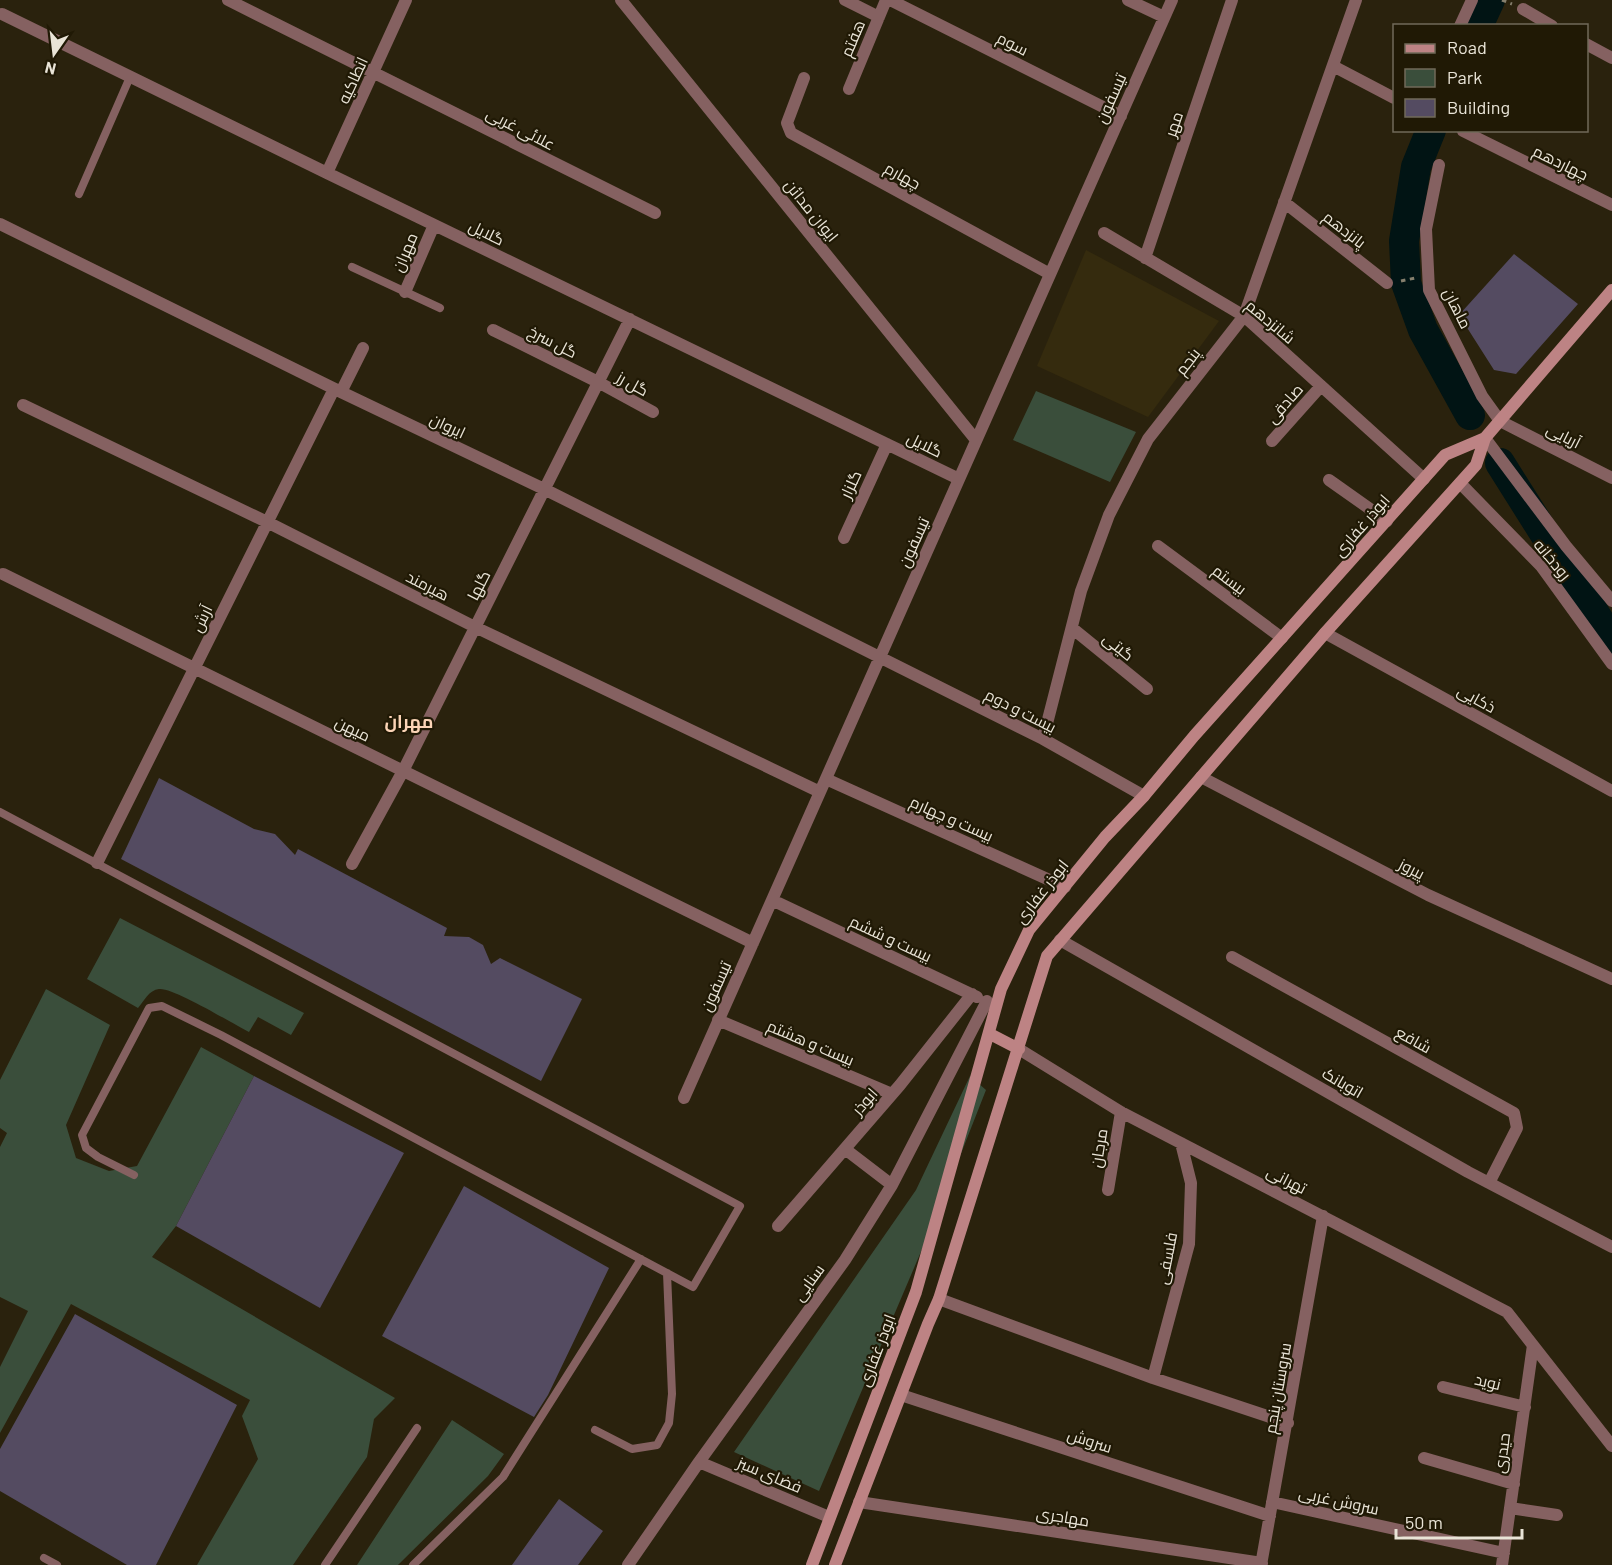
<svg xmlns="http://www.w3.org/2000/svg" width="1612" height="1565" viewBox="0 0 1612 1565" font-family="Barlow,Cairo,sans-serif">
<style>
.built{fill:#352b0e}
.green{fill:#3a4e3b}
.lines{fill:none;stroke-linecap:round;stroke-linejoin:round}
.river{stroke:#011414;stroke-width:30}
.building{fill:#544b61}
.path{stroke:#857f6d;stroke-width:3;stroke-dasharray:4.5 4.5;stroke-linecap:butt}
.lane{stroke:#856161;stroke-width:8}
.street{stroke:#856161;stroke-width:12}
.secondary{stroke:#bd8384;stroke-width:12}
.labels{text-anchor:middle;dominant-baseline:central;stroke-width:4.5;stroke-linejoin:round;paint-order:stroke}
.street-label{font-size:16px;fill:#e9e4d7;stroke:#201905}
.neighbourhood-label{font-size:18px;font-weight:bold;fill:#fbd4b6;stroke:#201905}
</style>
<rect width="100%" height="100%" fill="#2a220d"/>
<!-- built -->
<path class="built" d="M 1086,250 L 1219,321 L 1148,417 L 1037,366 Z"/>
<!-- green -->
<path class="green" d="M 1036,391 L 1136,432 L 1110,482 L 1013,440 Z
M 120,918 L 304,1013 L 291,1035 L 258,1017 L 249,1032 C 233,1024 173,987 159,989 C 149,990 144,1001 138,1008 L 87,979 Z
M 46,989 L 110,1025 L 66,1125 L 76,1158 L 109,1171 L 137,1166 L 201,1047 L 254,1076 L 176,1226 L 152,1257 L 395,1398 L 374,1419 L 367,1457 L 293,1565 L 197,1565 L 258,1459 L 242,1416 L 250,1400 L 71,1304 L 0,1433 L 0,1367 L 28,1311 L 0,1297 L 0,1147 L 7,1133 L 0,1128 L 0,1080 Z
M 970,1076 L 986,1090 L 940,1207 L 819,1491 L 734,1452 L 916,1190 Z
M 452,1420 L 504,1454 L 488,1476 L 398,1565 L 357,1565 Z"/>
<g class="lines">
<!-- river -->
<path class="river" d="M 1478,26 L 1490,0
M 1431,130 L 1416,167 L 1404,241 L 1406,283 L 1423,330 L 1470,415
M 1500,463 L 1612,641"/>
</g>
<!-- building -->
<path class="building" d="M 1514,254 L 1578,304 L 1516,374 L 1494,370 L 1459,315 Z
M 159,778 L 254,829 L 275,834 L 295,855 L 298,849 L 447,928 L 444,936 L 469,937 L 483,945 L 491,964 L 500,958 L 582,999 L 541,1081 L 121,859 Z
M 254,1076 L 404,1153 L 320,1308 L 176,1226 Z
M 464,1186 L 609,1268 L 548,1395 L 534,1417 L 382,1336 Z
M 75,1314 L 237,1405 L 156,1565 L 127,1565 L 0,1491 L 0,1449 Z
M 559,1499 L 603,1531 L 578,1565 L 512,1565 Z"/>
<g class="lines">
<!-- path -->
<path class="path" d="M 1502,0 L 1512,4
M 1401,281 L 1415,278"/>
<!-- lane -->
<path class="lane" d="M 79,194 L 130,77
M 352,267 L 440,308
M 0,812 L 740,1206 L 693,1287 L 221,1035 L 162,1006 L 149,1008 L 82,1135 L 86,1148 L 98,1157 L 134,1175
M 595,1430 L 632,1449 L 657,1445 L 669,1423 L 672,1394 L 667,1273
M 44,1558 L 57,1565
M 325,1565 L 417,1428
M 413,1565 L 503,1477 L 641,1259"/>
<!-- street -->
<path class="street" d="M 228,0 L 655,213
M 621,0 L 976,440
M 845,0 L 879,17
M 890,0 L 1121,116
M 1128,0 L 1164,17
M 1523,9 L 1552,26
M 2,14 L 327,173 L 959,479
M 1460,26 L 1472,0
M 1586,44 L 1612,58
M 1333,66 L 1394,98
M 804,78 L 787,123 L 791,133 L 1050,274
M 849,89 L 886,0
M 1463,131 L 1612,205
M 1439,165 L 1426,229 L 1429,290 L 1482,396 L 1500,421 L 1612,478
M 327,173 L 406,0
M 1284,202 L 1387,283
M 0,224 L 341,392 L 544,489 L 1043,739 L 1144,796
M 1104,233 L 1244,316 L 1424,479
M 1145,258 L 1232,0
M 405,292 L 434,225
M 493,330 L 598,382 L 653,412
M 341,392 L 363,348
M 23,405 L 267,522 L 475,627 L 820,792
M 1485,438 L 1566,546 L 1612,601
M 1272,441 L 1321,386
M 1329,480 L 1387,521
M 1460,483 L 1541,566 L 1612,664
M 844,538 L 887,444
M 1158,546 L 1282,638
M 3,574 L 753,943
M 1072,628 L 1147,689
M 1325,633 L 1612,791
M 1043,739 L 1081,591 L 1109,515 L 1148,439 L 1244,316 L 1356,0
M 1201,777 L 1428,895 L 1612,979
M 826,779 L 1065,887
M 97,863 L 334,389
M 352,864 L 403,771 L 630,319
M 772,900 L 977,997
M 1060,940 L 1468,1172 L 1612,1247
M 1232,957 L 1514,1113 L 1517,1128 L 1489,1183
M 718,1020 L 892,1094
M 1019,1049 L 1121,1112 L 1507,1312 L 1612,1446
M 684,1098 L 1172,0
M 845,1149 L 892,1185
M 1108,1190 L 1121,1112
M 778,1226 L 900,1085 L 972,994
M 939,1299 L 1153,1378 L 1288,1423
M 1153,1378 L 1189,1244 L 1191,1183 L 1181,1143
M 1443,1387 L 1525,1407
M 901,1395 L 1270,1516
M 1424,1458 L 1514,1484
M 699,1462 L 829,1517
M 859,1502 L 1262,1563
M 1272,1502 L 1504,1553
M 1510,1508 L 1557,1515
M 628,1565 L 699,1462 L 845,1260 L 892,1185 L 987,1001
M 1261,1565 L 1323,1216
M 1502,1565 L 1533,1345"/>
<!-- secondary -->
<path class="secondary" d="M 990,1034 L 1019,1049
M 812,1565 L 916,1292 L 1001,989 L 1029,930 L 1105,837 L 1144,796 L 1194,736 L 1445,455 L 1485,438
M 835,1565 L 928,1324 L 939,1299 L 1047,956 L 1325,633 L 1476,465 L 1485,438 L 1612,290"/>
</g>
<g class="labels">
<!-- street labels -->
<g class="street-label">
<text transform="translate(852 38) rotate(-67)">هفتم</text>
<text transform="translate(1013 43) rotate(27)">سوم</text>
<text transform="translate(352 80) rotate(-65)">انطاکیه</text>
<text transform="translate(1110 98) rotate(-66)">تیسفون</text>
<text transform="translate(1173 124) rotate(-71)">مهر</text>
<text transform="translate(521 128) rotate(27)">علائی غربی</text>
<text transform="translate(1561 162) rotate(26)">چهاردهم</text>
<text transform="translate(903 175) rotate(29)">چهارم</text>
<text transform="translate(812 210) rotate(51)">ایوان مدائن</text>
<text transform="translate(1345 229) rotate(38)">پانزدهم</text>
<text transform="translate(487 232) rotate(26)">گلایل</text>
<text transform="translate(404 252) rotate(-67)">مهران</text>
<text transform="translate(1458 308) rotate(63)">ماهان</text>
<text transform="translate(1271 321) rotate(40)">شانزدهم</text>
<text transform="translate(553 341) rotate(27)">گل سرخ</text>
<text transform="translate(1187 361) rotate(-52)">پنجم</text>
<text transform="translate(633 383) rotate(29)">گل رز</text>
<text transform="translate(1284 403) rotate(-49)">صادقی</text>
<text transform="translate(448 425) rotate(25)">ایروان</text>
<text transform="translate(1564 435) rotate(27)">آریایی</text>
<text transform="translate(925 444) rotate(26)">گلایل</text>
<text transform="translate(850 484) rotate(-65)">گلزار</text>
<text transform="translate(1361 525) rotate(-49)">ابوذر غفاری</text>
<text transform="translate(913 542) rotate(-66)">تیسفون</text>
<text transform="translate(1553 559) rotate(50)">رودخانه</text>
<text transform="translate(1230 579) rotate(37)">بیستم</text>
<text transform="translate(428 585) rotate(27)">هیرمند</text>
<text transform="translate(478 585) rotate(-63)">گلها</text>
<text transform="translate(201 618) rotate(-64)">آرش</text>
<text transform="translate(1119 646) rotate(39)">گیتی</text>
<text transform="translate(1477 698) rotate(29)">ذکایی</text>
<text transform="translate(1021 710) rotate(27)">بیست و دوم</text>
<text transform="translate(353 728) rotate(26)">میهن</text>
<text transform="translate(952 818) rotate(24)">بیست و چهارم</text>
<text transform="translate(1412 868) rotate(27)">پیروز</text>
<text transform="translate(1041 891) rotate(-52)">ابوذر غفاری</text>
<text transform="translate(891 938) rotate(25)">بیست و ششم</text>
<text transform="translate(715 986) rotate(-66)">تیسفون</text>
<text transform="translate(1414 1039) rotate(29)">شافع</text>
<text transform="translate(811 1042) rotate(23)">بیست و هشتم</text>
<text transform="translate(1343 1082) rotate(30)">اتوبانک</text>
<text transform="translate(864 1101) rotate(-49)">ابوذر</text>
<text transform="translate(1098 1148) rotate(-81)">مرجان</text>
<text transform="translate(1287 1179) rotate(27)">تهرانی</text>
<text transform="translate(1166 1258) rotate(-79)">فلسفی</text>
<text transform="translate(808 1282) rotate(-54)">سنایی</text>
<text transform="translate(876 1350) rotate(-69)">ابوذر غفاری</text>
<text transform="translate(1488 1381) rotate(13)">نوید</text>
<text transform="translate(1277 1388) rotate(-80)">سروستان پنجم</text>
<text transform="translate(1090 1440) rotate(18)">سروش</text>
<text transform="translate(1501 1453) rotate(-82)">حیدری</text>
<text transform="translate(770 1474) rotate(23)">فضای سبز</text>
<text transform="translate(1339 1500) rotate(12)">سروش غربی</text>
<text transform="translate(1063 1516) rotate(9)">مهاجری</text>
</g>
<!-- neighbourhood labels -->
<g class="neighbourhood-label">
<text x="409" y="721">مهران</text>
</g>
</g>
<!-- legend -->
<rect x="1393" y="24" width="195" height="108" fill="#201905" stroke="#706a59" stroke-width="1.5"/>
<rect x="1405" y="44" width="30" height="9" fill="#bd8384" stroke="#706a59" stroke-width="1.5"/>
<text x="1447" y="54" font-size="18" fill="#e9e4d7">Road</text>
<rect x="1405" y="69" width="30" height="18" fill="#3a4e3b" stroke="#706a59" stroke-width="1.5"/>
<text x="1447" y="84" font-size="18" fill="#e9e4d7">Park</text>
<rect x="1405" y="99" width="30" height="18" fill="#544b61" stroke="#706a59" stroke-width="1.5"/>
<text x="1447" y="114" font-size="18" fill="#e9e4d7">Building</text>
<!-- north arrow -->
<g transform="translate(54 54) rotate(194)" stroke="#201905" stroke-width="4.5" paint-order="stroke">
<path d="M0-4.5L10 22L0 15L-10 22Z" fill="#e9e4d7"/>
<text y="-9" font-size="16" font-weight="bold" text-anchor="middle" fill="#e9e4d7">N</text>
</g>
<!-- scale -->
<path d="M1396 1529v9h126v-9" fill="none" stroke="#e9e4d7" stroke-width="3"/>
<text x="1405" y="1529" font-size="18" fill="#e9e4d7" stroke="#201905" stroke-width="4.5" paint-order="stroke">50 m</text>
</svg>
